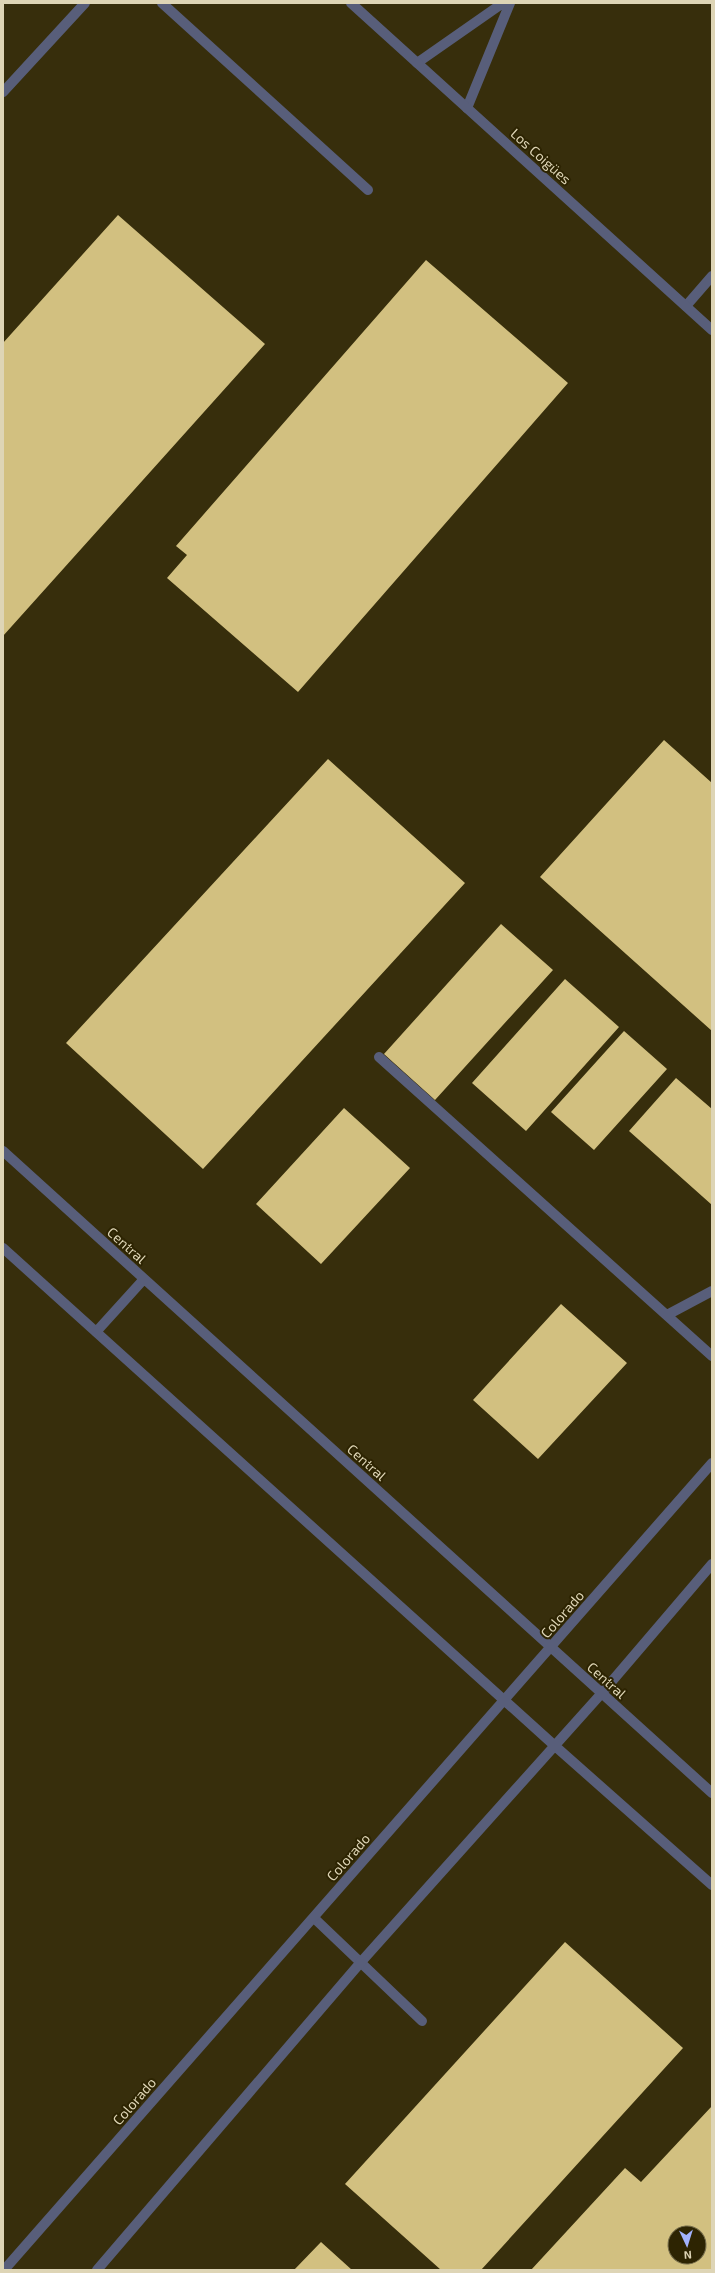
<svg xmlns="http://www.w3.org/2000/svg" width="715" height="2273" viewBox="0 0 715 2273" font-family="'Exo 2',sans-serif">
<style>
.building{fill:#d2c080;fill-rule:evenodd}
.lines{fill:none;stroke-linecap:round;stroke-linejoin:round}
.service{stroke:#585e7a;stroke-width:10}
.minor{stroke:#585e7a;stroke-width:10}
.labels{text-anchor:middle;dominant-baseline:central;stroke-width:4;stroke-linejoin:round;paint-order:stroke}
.street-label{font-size:14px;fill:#ded5b6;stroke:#2d2402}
</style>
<rect width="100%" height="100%" fill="#372e0c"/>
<!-- building -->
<path class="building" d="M 118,215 L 265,344 L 3,636 L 3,343 Z
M 426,260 L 568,383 L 298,692 L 167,578 L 187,555 L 176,546 Z
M 664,740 L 712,783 L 712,1031 L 540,877 Z
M 328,759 L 465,883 L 203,1169 L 66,1043 Z
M 501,924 L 553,970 L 435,1100 L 384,1054 Z
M 565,979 L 619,1027 L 526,1131 L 472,1083 Z
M 624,1031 L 667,1069 L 594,1150 L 551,1112 Z
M 676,1078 L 712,1109 L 712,1205 L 629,1131 Z
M 344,1108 L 410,1168 L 321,1264 L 256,1204 Z
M 561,1304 L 627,1363 L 538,1459 L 473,1400 Z
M 565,1942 L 683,2048 L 481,2270 L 441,2270 L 345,2184 Z
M 712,2106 L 712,2270 L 531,2270 L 625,2168 L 641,2182 ZM 675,2233 L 699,2233 L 699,2257 L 675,2257 Z
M 321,2242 L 352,2270 L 294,2270 Z"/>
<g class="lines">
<!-- service -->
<path class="service" d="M 162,3 L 368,190
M 417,63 L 503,3
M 3,92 L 85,3
M 467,108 L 510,3
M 686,306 L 712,276
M 379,1057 L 712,1356
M 667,1315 L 712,1291
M 314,1918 L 422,2021"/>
<!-- minor -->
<path class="minor" d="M 351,3 L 712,330
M 3,1151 L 712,1793
M 3,1248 L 555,1746 L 712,1885
M 96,1332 L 144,1279
M 4,2270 L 712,1463
M 97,2270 L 361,1962 L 601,1694 L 712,1564"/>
</g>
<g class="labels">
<!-- street labels -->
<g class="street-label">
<text transform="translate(541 156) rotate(42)">Los Coigües</text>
<text transform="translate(127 1245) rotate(42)">Central</text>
<text transform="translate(367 1462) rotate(42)">Central</text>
<text transform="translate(562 1614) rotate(-49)">Colorado</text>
<text transform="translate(607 1680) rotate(42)">Central</text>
<text transform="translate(348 1857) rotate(-49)">Colorado</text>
<text transform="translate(134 2101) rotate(-49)">Colorado</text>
</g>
</g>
<!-- border -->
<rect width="715" height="2273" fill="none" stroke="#ded5b6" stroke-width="8"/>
<!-- north arrow -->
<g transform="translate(687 2245) rotate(176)"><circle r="19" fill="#2d2402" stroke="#746b4a"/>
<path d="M0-3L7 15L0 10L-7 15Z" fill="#a2b2fd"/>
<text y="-6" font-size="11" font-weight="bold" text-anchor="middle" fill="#ded5b6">N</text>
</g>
</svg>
